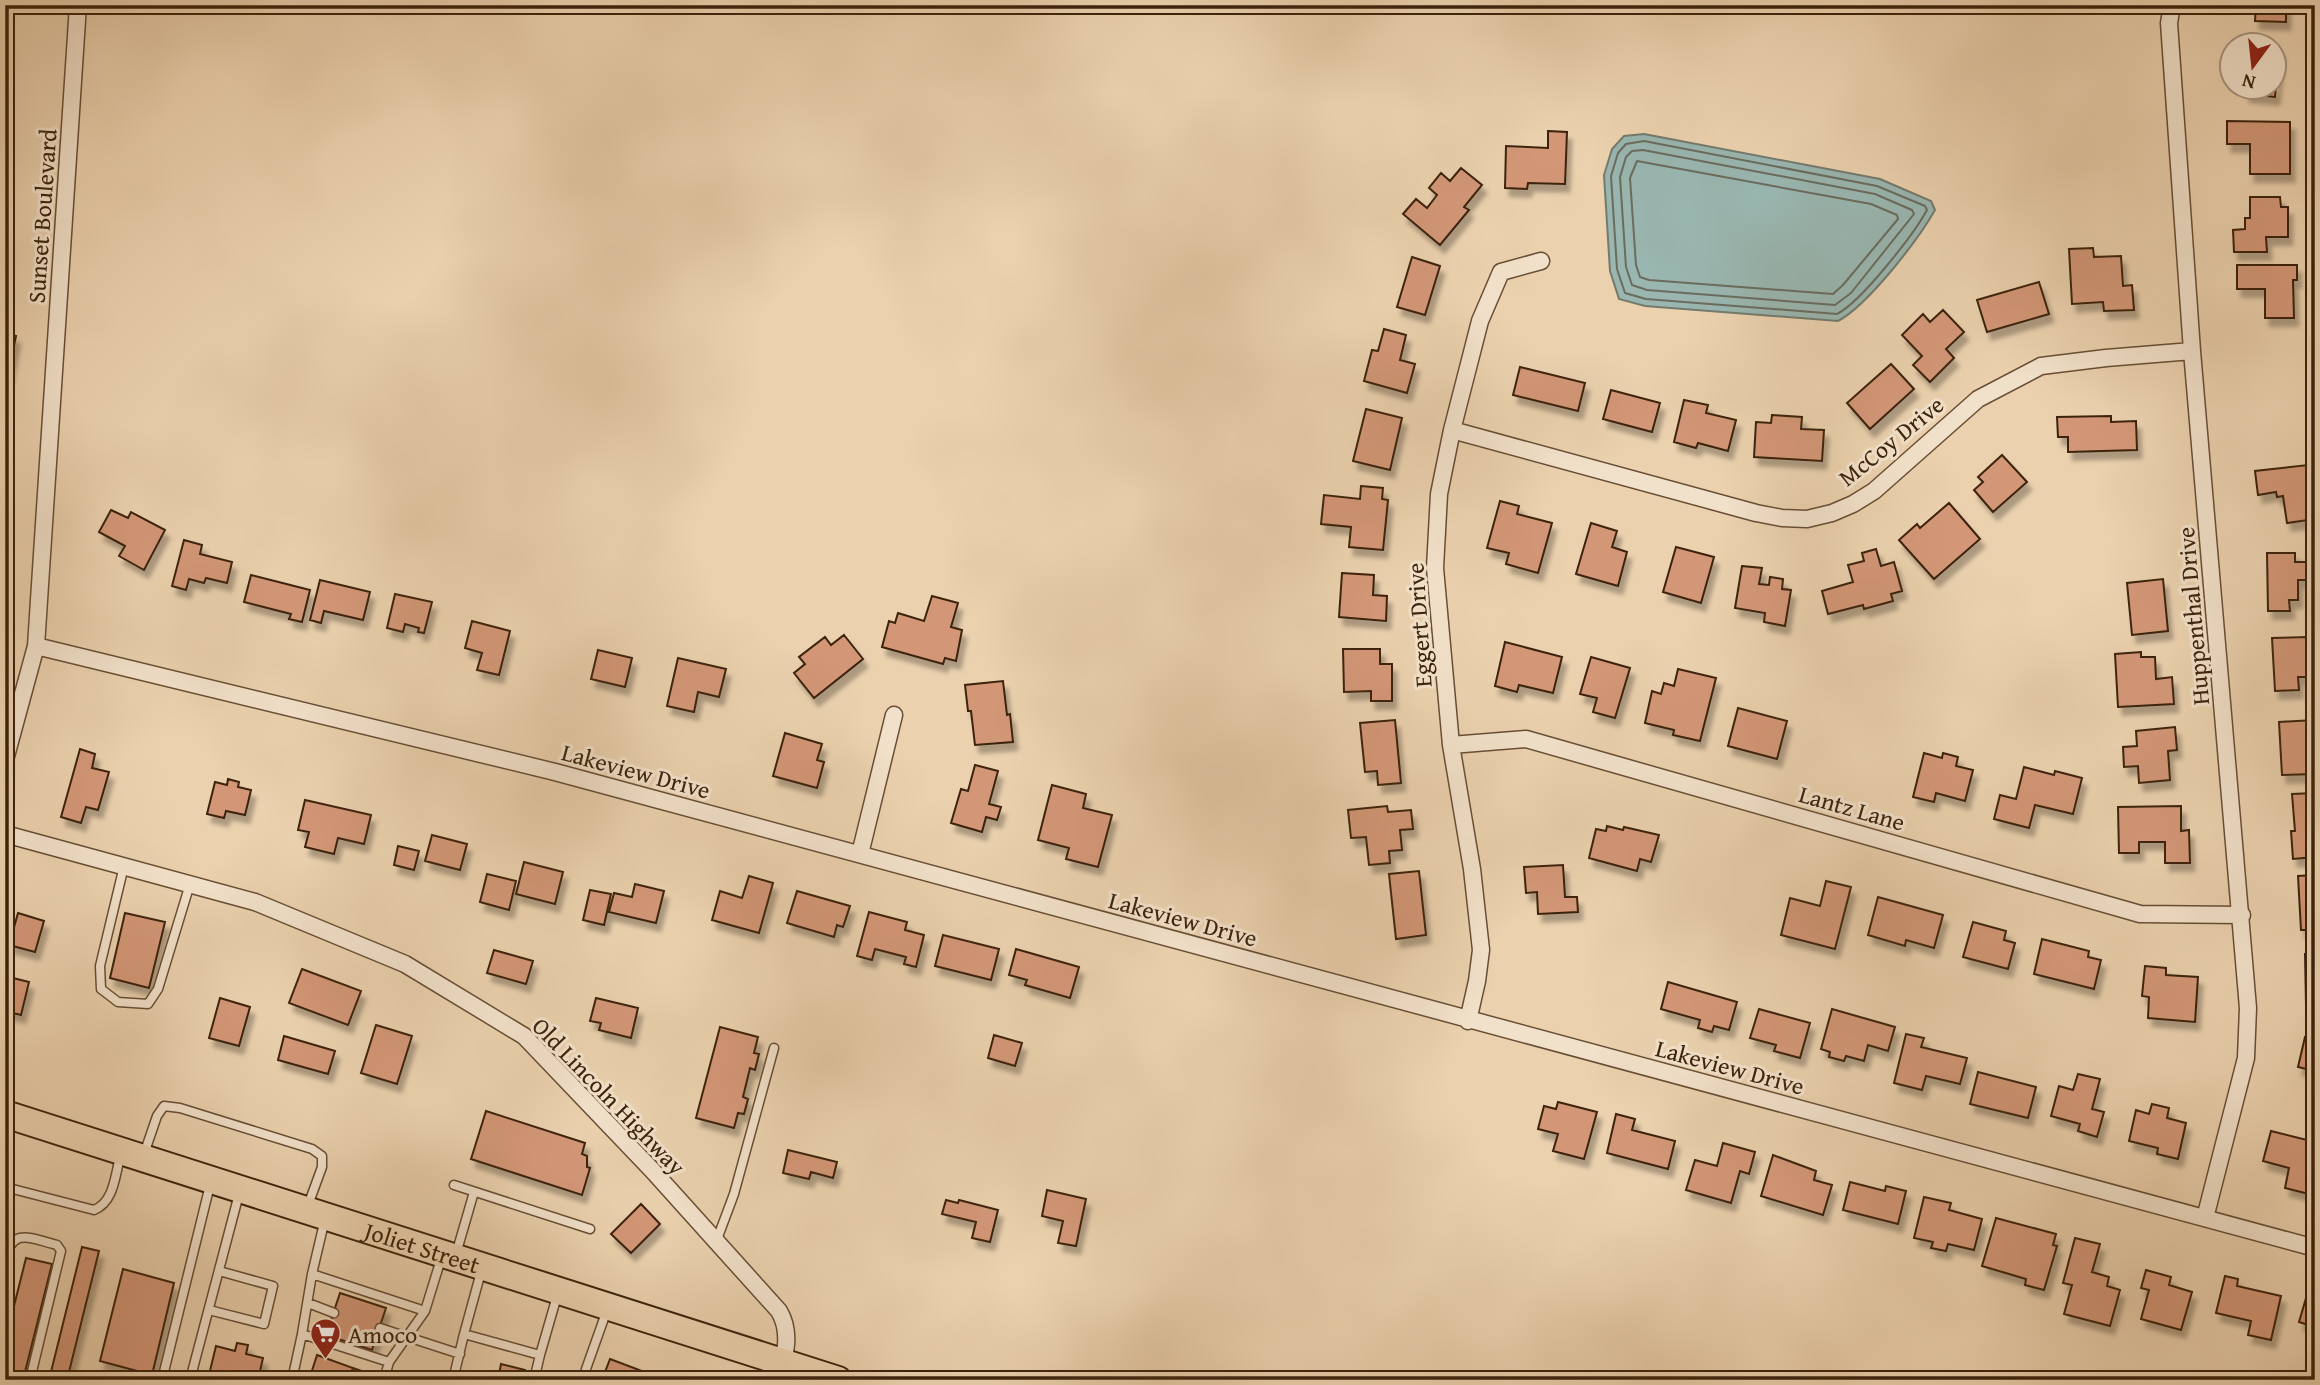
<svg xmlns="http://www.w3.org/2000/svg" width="2320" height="1385" viewBox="0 0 2320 1385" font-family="'Gentium Book Plus',serif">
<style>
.water{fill:#99b6b0;stroke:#747b6e;stroke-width:2}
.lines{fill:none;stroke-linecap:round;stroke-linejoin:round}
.shore{stroke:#6a6c5e;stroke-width:2}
.building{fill:#d39777;stroke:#3c230c;stroke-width:2;filter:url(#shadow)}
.service-casing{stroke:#684e34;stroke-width:11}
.minor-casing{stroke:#684e34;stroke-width:19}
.primary-casing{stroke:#3c230c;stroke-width:30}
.service{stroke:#f2e1ca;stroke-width:8}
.minor{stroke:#f2e1ca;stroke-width:16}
.primary{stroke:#ebd1ae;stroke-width:26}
.labels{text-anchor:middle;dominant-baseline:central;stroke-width:6;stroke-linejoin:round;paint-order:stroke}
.street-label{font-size:24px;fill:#3c230c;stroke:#f2e1ca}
.poi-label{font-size:24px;fill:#3c230c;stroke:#f2e1ca;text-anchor:start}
</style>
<defs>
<filter id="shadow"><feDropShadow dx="4.5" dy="8" stdDeviation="2" flood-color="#0004"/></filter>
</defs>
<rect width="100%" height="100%" fill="#ebd1ae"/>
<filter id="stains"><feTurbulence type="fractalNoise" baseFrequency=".00286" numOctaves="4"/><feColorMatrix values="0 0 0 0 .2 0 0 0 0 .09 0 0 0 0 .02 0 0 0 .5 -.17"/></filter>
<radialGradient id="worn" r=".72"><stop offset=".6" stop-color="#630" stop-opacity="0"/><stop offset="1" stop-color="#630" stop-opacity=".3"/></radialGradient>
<!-- water -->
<path class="water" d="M 1644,134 L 1880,179 L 1931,201 L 1935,210 C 1918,240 1868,305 1838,321 L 1645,306 L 1619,299 L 1610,271 L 1604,175 L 1612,149 L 1624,136 Z"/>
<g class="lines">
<!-- shore -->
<path class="shore" d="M 1644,141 L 1877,186 L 1925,206 L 1927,210 C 1914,234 1861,302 1837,314 L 1646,299 L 1625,293 L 1617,269 L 1611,176 L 1618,153 L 1626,144 Z
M 1643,150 L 1875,194 L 1912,210 L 1914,214 L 1851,293 L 1835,305 L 1647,290 L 1632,285 L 1626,267 L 1620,177 L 1626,157 L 1632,151 Z
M 1637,161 L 1871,204 L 1897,215 L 1898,219 L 1843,285 L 1833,294 L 1649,280 L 1640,277 L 1636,265 L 1630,178 Z"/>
</g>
<!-- building -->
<path class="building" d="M 2256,5 L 2286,5 L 2286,22 L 2255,21 Z
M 2228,45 L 2232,46 L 2232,68 L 2225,67 Z
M 2274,50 L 2280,50 L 2275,97 L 2245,94 L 2246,88 L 2274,88 Z
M 2227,121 L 2290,122 L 2290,174 L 2250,174 L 2250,144 L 2227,144 Z
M 1548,131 L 1567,132 L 1565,184 L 1528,183 L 1527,189 L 1505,188 L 1506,146 L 1548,148 Z
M 1461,168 L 1482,185 L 1464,207 L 1469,210 L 1440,245 L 1403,214 L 1416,199 L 1427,208 L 1437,195 L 1429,188 L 1441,173 L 1450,181 Z
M 2250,197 L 2280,197 L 2281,207 L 2288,207 L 2288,237 L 2266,237 L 2267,252 L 2234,252 L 2233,230 L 2245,229 L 2245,218 L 2250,218 Z
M 2093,248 L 2094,257 L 2121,256 L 2123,286 L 2132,285 L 2134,310 L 2104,311 L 2103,302 L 2072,304 L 2069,249 Z
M 1412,257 L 1440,266 L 1425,315 L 1397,307 Z
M 2237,265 L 2297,265 L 2297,280 L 2293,280 L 2294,318 L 2265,318 L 2265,289 L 2237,289 Z
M 2039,282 L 2049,314 L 1987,332 L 1977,300 Z
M 1943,310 L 1964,332 L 1946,349 L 1954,358 L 1930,382 L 1913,365 L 1922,356 L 1902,335 L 1923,314 L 1930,322 Z
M 1384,329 L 1406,335 L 1400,360 L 1415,364 L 1407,393 L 1364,381 L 1372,350 L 1378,351 Z
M 5,333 L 16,336 L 7,380 L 5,379 Z
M 1891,364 L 1914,389 L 1870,429 L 1847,403 Z
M 1520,367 L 1585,383 L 1578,411 L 1513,395 Z
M 1611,390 L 1660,403 L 1652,432 L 1603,419 Z
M 1684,400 L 1708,405 L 1706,413 L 1736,420 L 1728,451 L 1698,443 L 1696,448 L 1674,442 Z
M 1366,409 L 1402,418 L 1390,470 L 1353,461 Z
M 1772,415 L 1802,417 L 1801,429 L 1824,430 L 1822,461 L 1754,457 L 1756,422 L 1771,423 Z
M 2111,416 L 2111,422 L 2136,421 L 2137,450 L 2068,452 L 2068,437 L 2058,437 L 2057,417 Z
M 2002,455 L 2027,482 L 1993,512 L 1974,490 L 1983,482 L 1978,477 Z
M 2308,465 L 2310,481 L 2314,481 L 2315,498 L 2312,499 L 2315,519 L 2287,523 L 2283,496 L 2277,497 L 2276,492 L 2258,495 L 2255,471 Z
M 2308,465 L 2310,481 L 2314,481 L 2315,498 L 2312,499 L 2315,519 L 2287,523 L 2283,496 L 2277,497 L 2276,492 L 2258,495 L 2255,471 Z
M 1361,486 L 1383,488 L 1382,499 L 1388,500 L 1383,550 L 1349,547 L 1351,527 L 1321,524 L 1324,495 L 1360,499 Z
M 1500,501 L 1519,506 L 1517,514 L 1552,523 L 1538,573 L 1506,564 L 1509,553 L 1487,548 Z
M 1949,503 L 1980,539 L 1934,579 L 1899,540 L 1917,524 L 1920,528 Z
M 111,510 L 128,518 L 131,512 L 165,530 L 144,570 L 119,556 L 125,546 L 99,532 Z
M 1591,523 L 1617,531 L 1612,547 L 1627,552 L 1618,586 L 1576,574 Z
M 184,540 L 202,545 L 200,554 L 232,562 L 227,583 L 206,578 L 204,583 L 189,579 L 186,590 L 172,586 Z
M 1676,547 L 1714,557 L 1701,603 L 1663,592 Z
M 1876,549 L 1881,566 L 1894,562 L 1902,591 L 1891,594 L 1893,601 L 1864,609 L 1863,605 L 1828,614 L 1822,591 L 1853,582 L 1848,565 L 1864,561 L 1862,553 Z
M 2267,553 L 2295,553 L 2295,562 L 2312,562 L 2312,580 L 2298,580 L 2298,600 L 2289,600 L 2290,611 L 2268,611 Z
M 1742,566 L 1762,568 L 1759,584 L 1769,585 L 1770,577 L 1783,579 L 1782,589 L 1791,590 L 1785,626 L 1764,622 L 1765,613 L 1735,608 Z
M 1342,573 L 1374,575 L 1373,595 L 1387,596 L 1386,621 L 1339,617 Z
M 251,575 L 310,590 L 302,622 L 289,619 L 291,614 L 244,602 Z
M 2163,579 L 2168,631 L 2132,635 L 2127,583 Z
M 320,580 L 370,592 L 363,620 L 324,611 L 321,623 L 310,620 Z
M 395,594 L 432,602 L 424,633 L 418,632 L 419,628 L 405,624 L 403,632 L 387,628 Z
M 932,596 L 958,603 L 951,627 L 962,630 L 956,661 L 945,658 L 943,664 L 882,647 L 889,621 L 895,623 L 898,613 L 924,621 Z
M 472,621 L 510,631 L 499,675 L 477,670 L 482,653 L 465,648 Z
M 844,635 L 863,659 L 814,698 L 794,673 L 805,664 L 799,657 L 825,637 L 831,645 Z
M 2306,637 L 2308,677 L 2298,677 L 2299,690 L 2275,691 L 2272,638 Z
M 1505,642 L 1562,657 L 1553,693 L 1519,685 L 1517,692 L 1495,686 Z
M 1343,649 L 1380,649 L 1380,664 L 1392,664 L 1392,701 L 1371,701 L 1371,691 L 1344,692 Z
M 598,650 L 632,658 L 625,687 L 591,679 Z
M 2141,652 L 2141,657 L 2155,657 L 2156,679 L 2172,677 L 2174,704 L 2118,707 L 2115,654 Z
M 1591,657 L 1630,668 L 1615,718 L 1593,712 L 1597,698 L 1580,694 Z
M 678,658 L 726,669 L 719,697 L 698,692 L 694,712 L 667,706 Z
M 1678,669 L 1716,678 L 1700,741 L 1673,735 L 1674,730 L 1645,723 L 1652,691 L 1661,694 L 1664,683 L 1674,686 Z
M 1003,681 L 1007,715 L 1010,714 L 1013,742 L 975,745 L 971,711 L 968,711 L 965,685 Z
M 1738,708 L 1787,721 L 1777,759 L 1728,746 Z
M 1395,720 L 1401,783 L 1378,785 L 1377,771 L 1365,772 L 1360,723 Z
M 2315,720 L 2315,774 L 2282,775 L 2279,722 Z
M 2175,727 L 2177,750 L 2168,751 L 2170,780 L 2139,783 L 2138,766 L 2124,767 L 2123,747 L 2137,746 L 2136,731 Z
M 785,733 L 822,744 L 817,760 L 824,762 L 817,788 L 773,776 Z
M 80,749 L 95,754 L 92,768 L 109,772 L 98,810 L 86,807 L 81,823 L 61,817 Z
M 1924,753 L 1942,758 L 1943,753 L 1958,757 L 1956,766 L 1973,770 L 1965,801 L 1936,793 L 1934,802 L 1913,797 Z
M 975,765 L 998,771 L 989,804 L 1001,807 L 997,820 L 986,817 L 982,832 L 951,823 L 961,789 L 968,791 Z
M 2024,767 L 2054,775 L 2055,771 L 2082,778 L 2073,814 L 2035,805 L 2029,828 L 1994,819 L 2000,795 L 2016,799 Z
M 228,779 L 239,782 L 238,787 L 251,790 L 245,815 L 226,811 L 224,818 L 207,814 L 215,782 L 227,785 Z
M 1052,785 L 1086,794 L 1083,808 L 1112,815 L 1098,867 L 1066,859 L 1069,848 L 1038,840 Z
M 2315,793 L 2315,857 L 2293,859 L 2291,831 L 2295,831 L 2292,794 Z
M 305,800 L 371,815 L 364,844 L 338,838 L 334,854 L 305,847 L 309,832 L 298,830 Z
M 1387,806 L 1388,812 L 1411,810 L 1413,829 L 1400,830 L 1402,850 L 1389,851 L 1390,863 L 1369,865 L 1366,837 L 1351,838 L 1348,810 Z
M 2181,806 L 2181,831 L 2189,830 L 2190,863 L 2165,863 L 2165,842 L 2139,842 L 2139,853 L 2119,853 L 2118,807 Z
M 1607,826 L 1623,830 L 1624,827 L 1659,835 L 1651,862 L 1640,859 L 1637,871 L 1589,858 L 1596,829 L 1606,831 Z
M 432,835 L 467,844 L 460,870 L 425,861 Z
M 398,846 L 419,851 L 414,870 L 394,865 Z
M 524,862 L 563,872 L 555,904 L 516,894 Z
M 1563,865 L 1565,897 L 1577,897 L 1578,912 L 1538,914 L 1537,892 L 1526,893 L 1524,867 Z
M 1419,871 L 1426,935 L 1396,939 L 1389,874 Z
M 487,874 L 516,881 L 509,910 L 480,902 Z
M 2315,875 L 2315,930 L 2301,930 L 2298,876 Z
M 749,876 L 773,883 L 759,933 L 712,920 L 720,891 L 742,898 Z
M 1826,881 L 1851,887 L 1835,949 L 1781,935 L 1790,898 L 1820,906 Z
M 635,884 L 664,891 L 656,923 L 609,912 L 614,893 L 632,897 Z
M 590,890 L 611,894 L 604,925 L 583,920 Z
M 797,891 L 850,906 L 843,927 L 837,925 L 834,937 L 787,923 Z
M 1878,897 L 1943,915 L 1934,948 L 1906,940 L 1905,946 L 1868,935 Z
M 869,912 L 907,922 L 905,930 L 924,935 L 916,967 L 904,964 L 906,957 L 875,949 L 872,960 L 857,956 Z
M 18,913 L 44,921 L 35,952 L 9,945 Z
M 125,913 L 165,922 L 149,988 L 110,978 Z
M 1973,922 L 2006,931 L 2004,940 L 2015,943 L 2008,969 L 1963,957 Z
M 943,935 L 999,949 L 991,980 L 935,966 Z
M 2042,939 L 2089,951 L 2088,957 L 2101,960 L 2094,989 L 2034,974 Z
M 1016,949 L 1079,967 L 1070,998 L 1025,985 L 1027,980 L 1009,975 Z
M 494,950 L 533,961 L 526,984 L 487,973 Z
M 2305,954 L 2315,954 L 2315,1004 L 2306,1004 Z
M 2145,966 L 2166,968 L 2166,975 L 2198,977 L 2195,1022 L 2148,1018 L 2149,997 L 2142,996 Z
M 302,969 L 361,991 L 348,1025 L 289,1003 Z
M 5,976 L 29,982 L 21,1015 L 5,1011 Z
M 1668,982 L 1737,1002 L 1729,1030 L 1714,1026 L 1712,1032 L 1698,1028 L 1700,1020 L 1661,1009 Z
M 220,998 L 250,1007 L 239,1046 L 209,1038 Z
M 596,998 L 638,1008 L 631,1038 L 599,1030 L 601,1023 L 590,1021 Z
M 1759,1009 L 1810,1023 L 1800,1058 L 1774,1051 L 1776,1045 L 1750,1038 Z
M 1832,1009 L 1895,1027 L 1888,1051 L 1868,1045 L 1864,1061 L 1846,1056 L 1844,1061 L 1829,1057 L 1830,1052 L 1821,1049 Z
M 376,1025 L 412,1036 L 397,1084 L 361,1073 Z
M 720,1027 L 758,1037 L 754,1053 L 759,1054 L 755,1070 L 750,1068 L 743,1097 L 748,1099 L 744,1114 L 738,1113 L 734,1128 L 696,1118 Z
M 1906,1034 L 1924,1038 L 1921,1047 L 1967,1058 L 1960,1084 L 1926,1076 L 1922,1090 L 1894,1083 Z
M 994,1035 L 1022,1043 L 1015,1066 L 988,1058 Z
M 284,1036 L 335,1051 L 328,1074 L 278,1060 Z
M 2305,1037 L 2315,1039 L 2315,1071 L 2298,1067 Z
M 1978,1072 L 2036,1087 L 2028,1118 L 1970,1104 Z
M 2078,1074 L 2100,1079 L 2092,1109 L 2104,1112 L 2097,1137 L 2078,1131 L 2080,1124 L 2051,1116 L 2059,1086 L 2073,1090 Z
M 1558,1102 L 1597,1112 L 1584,1159 L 1553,1151 L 1558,1134 L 1538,1129 L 1544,1106 L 1556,1109 Z
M 2152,1104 L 2169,1108 L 2167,1118 L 2186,1123 L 2178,1159 L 2157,1154 L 2158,1148 L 2129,1141 L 2136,1110 L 2149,1114 Z
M 486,1111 L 585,1143 L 582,1154 L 587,1156 L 587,1167 L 590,1168 L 582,1195 L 471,1159 Z
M 1616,1114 L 1635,1119 L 1632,1130 L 1675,1141 L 1668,1169 L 1607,1153 Z
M 2271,1131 L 2315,1142 L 2315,1187 L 2313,1195 L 2285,1188 L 2289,1168 L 2263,1161 Z
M 1723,1143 L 1755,1152 L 1749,1174 L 1740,1171 L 1731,1203 L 1686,1190 L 1695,1160 L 1717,1166 Z
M 788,1150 L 837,1162 L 833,1178 L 811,1172 L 809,1179 L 783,1173 Z
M 1773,1155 L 1816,1171 L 1814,1180 L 1832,1185 L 1823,1215 L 1761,1196 Z
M 1850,1182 L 1885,1191 L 1886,1186 L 1906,1191 L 1898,1224 L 1843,1210 Z
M 1047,1190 L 1086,1199 L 1076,1246 L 1058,1243 L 1063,1221 L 1042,1216 Z
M 1924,1197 L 1951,1203 L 1949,1210 L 1982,1219 L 1974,1250 L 1948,1244 L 1946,1251 L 1931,1248 L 1933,1242 L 1914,1238 Z
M 946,1200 L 958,1203 L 959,1200 L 998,1210 L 990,1242 L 972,1238 L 976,1222 L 942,1214 Z
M 641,1204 L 660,1224 L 631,1253 L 611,1234 Z
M 1996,1218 L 2056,1234 L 2053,1245 L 2057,1246 L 2044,1290 L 2025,1285 L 2026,1279 L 1982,1266 Z
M 2075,1238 L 2100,1244 L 2092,1272 L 2109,1277 L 2107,1286 L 2120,1290 L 2110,1326 L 2064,1314 L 2072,1285 L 2063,1283 Z
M 82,1247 L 99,1251 L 67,1380 L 49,1380 Z
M 26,1258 L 52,1264 L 23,1380 L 5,1380 L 5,1342 Z
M 123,1269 L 174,1283 L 152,1375 L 100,1361 Z
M 2146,1270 L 2171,1277 L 2169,1285 L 2192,1292 L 2181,1330 L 2141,1319 L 2149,1290 L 2141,1288 Z
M 2225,1276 L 2238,1279 L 2237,1286 L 2281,1296 L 2271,1340 L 2248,1335 L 2251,1321 L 2216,1313 Z
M 340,1293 L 386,1308 L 372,1350 L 326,1335 Z
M 2306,1298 L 2315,1301 L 2315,1342 L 2308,1340 L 2312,1326 L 2299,1322 Z
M 237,1343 L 248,1345 L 246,1354 L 263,1358 L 258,1380 L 208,1379 L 216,1346 L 235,1351 Z
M 317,1355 L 353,1368 L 349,1380 L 309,1380 Z
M 610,1359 L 650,1374 L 648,1380 L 602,1380 Z
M 501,1364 L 525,1370 L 522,1380 L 498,1380 Z
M 353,1368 L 387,1380 L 349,1380 Z"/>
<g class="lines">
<defs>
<path id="service" d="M 124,866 L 100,966 L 101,989 L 118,1002 L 148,1004 L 158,989 L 190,884
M 5,1043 L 8,1043
M 144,1154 L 157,1116 L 164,1106 L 180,1108 L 312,1149 L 322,1156 L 322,1167 L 307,1208
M 454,1185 L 590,1229
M 5,1187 L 94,1210 C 114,1202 115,1176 120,1157
M 325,1219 L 312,1274 L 425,1311
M 716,1242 L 734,1194 L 774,1048
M 456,1254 L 474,1192
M 5,1259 C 13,1226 32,1239 57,1245 L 61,1251 L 30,1380
M 481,1272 L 464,1334 L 540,1355 L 557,1296
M 308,1303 L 334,1313
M 209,1310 L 264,1324 L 273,1286 L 219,1271
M 380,1328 L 460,1354
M 302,1334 L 389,1362
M 162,1380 L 210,1185
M 190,1380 L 239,1194
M 292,1380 L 302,1334 L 312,1274
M 384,1380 L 389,1362 L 425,1311 L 441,1259
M 453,1380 L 464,1334
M 534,1380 L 540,1355
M 584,1380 L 586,1369 L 607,1310"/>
<path id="minor" d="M 2172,5 L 2169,23 L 2192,351 L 2248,1008 L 2246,1058 L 2205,1218
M 1452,430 L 1756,513 L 1782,518 L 1807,519 L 1832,513 L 1853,504 L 1874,491 L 1978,399 L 2041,366 L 2106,358 L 2192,351
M 36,646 L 555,772 L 2315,1248
M 1451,745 L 1526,739 L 2140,914 L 2242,915
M 5,760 L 36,646 L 78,5
M 5,834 L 255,902 L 405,964 L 524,1036 L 652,1170 L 779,1311 C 792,1333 785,1356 778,1380
M 860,854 L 894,715
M 1468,1021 L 1477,981 L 1481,950 L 1472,869 L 1451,745 L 1435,568 L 1439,494 L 1452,430 L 1480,321 L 1501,272 L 1541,261"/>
<g id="primary">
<path id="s1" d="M 5,1114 L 838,1380"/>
</g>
</defs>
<!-- service casing -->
<use href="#service" class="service-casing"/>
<!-- minor casing -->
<use href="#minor" class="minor-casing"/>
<!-- primary casing -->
<use href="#primary" class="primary-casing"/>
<!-- service -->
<use href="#service" class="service"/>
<!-- minor -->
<use href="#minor" class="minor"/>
<!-- primary -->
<use href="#primary" class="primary"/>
</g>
<!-- icons -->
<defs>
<symbol id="supermarket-pin" viewBox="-11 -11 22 30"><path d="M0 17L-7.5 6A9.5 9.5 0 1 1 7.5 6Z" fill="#8f2418" stroke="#f2e1ca"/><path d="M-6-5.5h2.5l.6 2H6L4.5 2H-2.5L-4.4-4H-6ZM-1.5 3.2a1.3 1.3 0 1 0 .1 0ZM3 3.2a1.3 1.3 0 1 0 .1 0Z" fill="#fff"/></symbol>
</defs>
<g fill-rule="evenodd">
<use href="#supermarket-pin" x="308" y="1316" width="35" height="47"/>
</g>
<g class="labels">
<!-- street labels -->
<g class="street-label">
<text transform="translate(42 216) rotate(-86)">Sunset Boulevard</text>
<text transform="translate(1891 441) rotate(-39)">McCoy Drive</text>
<text transform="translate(2193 616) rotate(-95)">Huppenthal Drive</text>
<text transform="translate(1419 625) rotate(-94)">Eggert Drive</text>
<text transform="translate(636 771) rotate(15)">Lakeview Drive</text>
<text transform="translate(1852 808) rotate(16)">Lantz Lane</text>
<text transform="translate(1183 919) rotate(15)">Lakeview Drive</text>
<text transform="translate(1730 1067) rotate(15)">Lakeview Drive</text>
<text transform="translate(609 1096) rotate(46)">Old Lincoln Highway</text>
<text stroke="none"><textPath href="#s1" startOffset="438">Joliet Street</textPath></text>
</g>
<!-- poi labels -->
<g class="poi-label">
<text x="348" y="1334">Amoco</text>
</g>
</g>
<!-- margin -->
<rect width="2320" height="1385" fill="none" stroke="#ebd1ae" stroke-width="28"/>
<rect x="7" y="7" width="2306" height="1371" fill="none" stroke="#3c230c" stroke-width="3.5"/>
<rect x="14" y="14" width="2292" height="1357" fill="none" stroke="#3c230c" stroke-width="2"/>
<!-- north arrow -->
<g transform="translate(2253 66) rotate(195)"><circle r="33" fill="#f2e1ca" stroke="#a9957e" stroke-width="2"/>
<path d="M0-5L12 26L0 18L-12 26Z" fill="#8f2418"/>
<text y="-10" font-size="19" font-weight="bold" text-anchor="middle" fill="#3c230c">N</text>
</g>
<rect width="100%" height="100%" filter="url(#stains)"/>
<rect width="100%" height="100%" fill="url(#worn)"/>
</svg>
